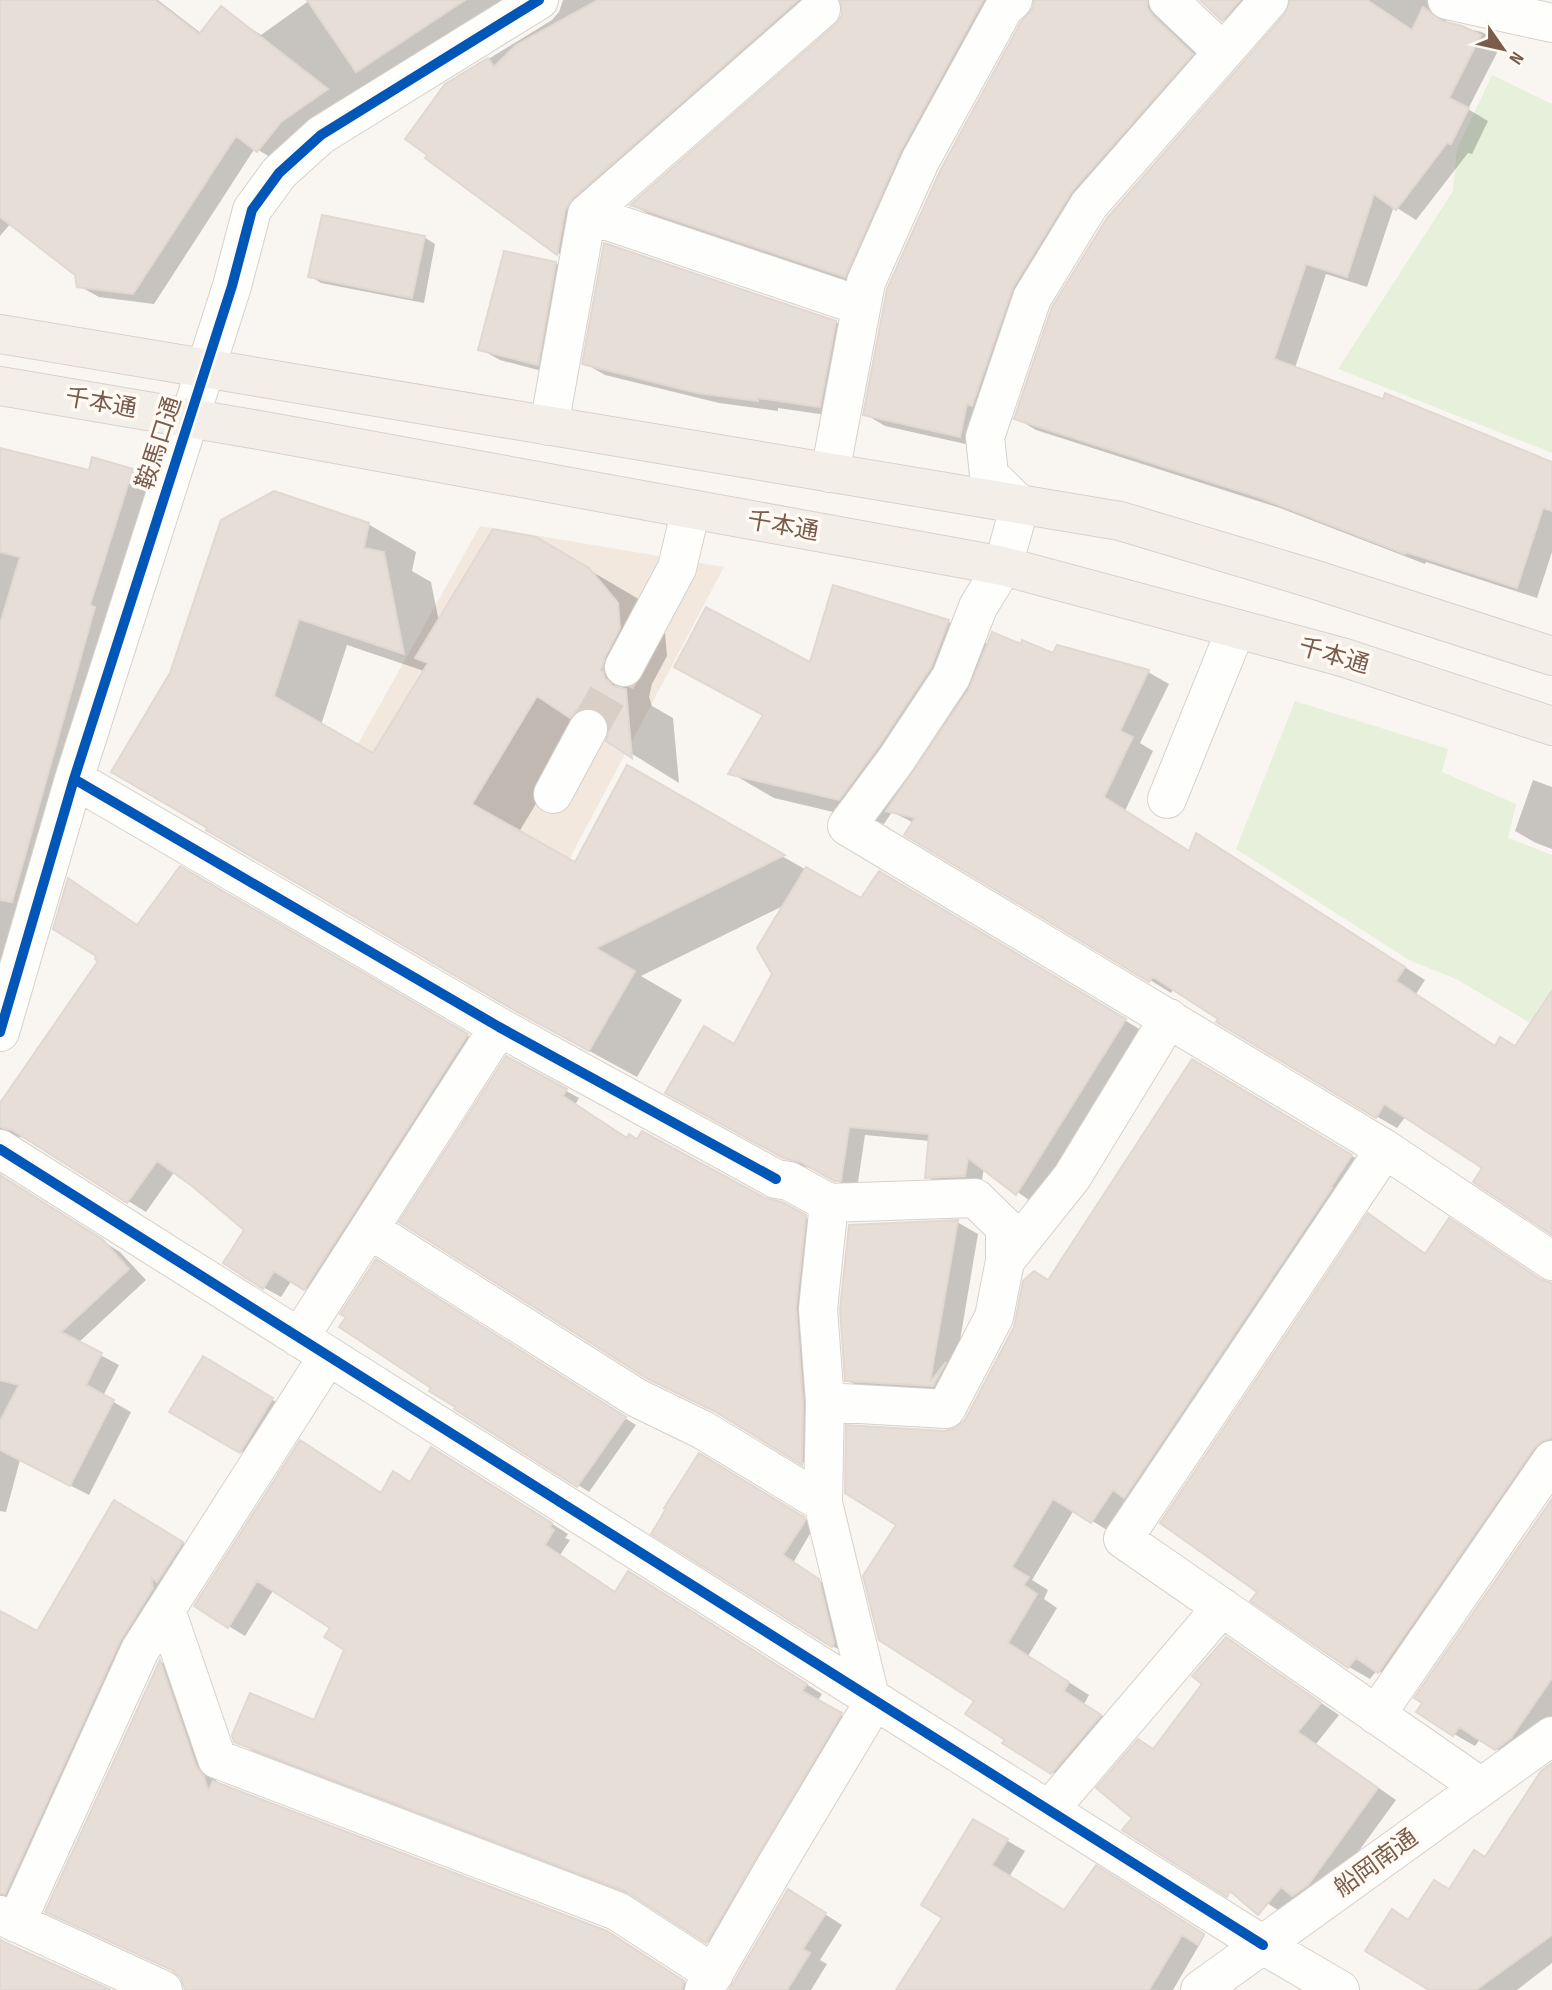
<svg xmlns="http://www.w3.org/2000/svg" width="1552" height="1990" viewBox="0 0 1552 1990" font-family="'Sofia Sans Condensed','Noto Sans JP',sans-serif">
<style>
.residential{fill:#f2e8de}
.green{fill:#e7f0db}
.shadow{fill:#0003;fill-rule:evenodd}
.building{fill:#e6ded7;stroke:#e2d8d2;stroke-width:2}
.lines{fill:none;stroke-linecap:round;stroke-linejoin:round}
.minor-tunnel{stroke:#d9cfc7;stroke-width:38;stroke-dasharray:38 19;stroke-linecap:butt}
.minor-casing{stroke:#d7d1cb;stroke-width:40}
.major-casing{stroke:#dad1cc;stroke-width:40}
.minor{stroke:#fefefd;stroke-width:38}
.major{stroke:#f3eee8;stroke-width:38}
.cycleway-casing{stroke:#fffaf3;stroke-width:15}
.cycleway{stroke:#0057b8;stroke-width:10}
.labels{text-anchor:middle;dominant-baseline:central;stroke-width:7;stroke-linejoin:round;paint-order:stroke}
.street-label{font-size:24px;fill:#7a5c4d;stroke:#fffaf3}
</style>
<rect width="100%" height="100%" fill="#f9f5f0"/>
<!-- residential -->
<path class="residential" d="M 480,526 L 724,567 L 543,909 L 331,792 Z"/>
<!-- green -->
<path class="green" d="M 1492,75 L 1552,104 L 1552,453 L 1338,369 L 1453,191 L 1457,149 Z
M 1295,701 L 1448,749 L 1442,772 L 1516,804 L 1508,838 L 1552,855 L 1552,1036 L 1458,980 L 1409,960 L 1236,849 Z"/>
<!-- shadow -->
<path class="shadow" d="M 0,0 L 158,0 L 202,34 L 222,9 L 261,35 L 310,0 L 502,0 L 301,133 L 278,162 L 255,148 L 154,304 L 99,297 L 79,286 L 76,274 L 11,223 L 0,236 Z
M 563,0 L 833,0 L 592,209 L 577,264 L 558,253 L 428,157 L 446,85 L 552,20 L 559,12 Z
M 842,0 L 1013,0 L 865,287 L 652,216 L 633,205 L 837,27 L 844,16 Z
M 1036,0 L 1170,0 L 1212,66 L 1092,202 L 979,447 L 885,426 L 865,414 L 1035,8 Z
M 1202,0 L 1270,0 L 1243,31 L 1223,19 Z
M 1292,0 L 1449,0 L 1445,8 L 1446,20 L 1449,25 L 1482,32 L 1502,43 L 1468,109 L 1488,121 L 1472,154 L 1468,153 L 1416,220 L 1394,206 L 1367,287 L 1326,274 L 1295,368 L 1552,464 L 1552,552 L 1537,598 L 1426,562 L 1425,564 L 1280,508 L 1036,430 L 1016,418 L 1287,15 Z
M 424,237 L 435,244 L 424,303 L 321,283 L 310,276 Z
M 556,263 L 575,275 L 557,375 L 500,360 L 480,349 Z
M 836,322 L 856,334 L 840,417 L 778,408 L 778,411 L 719,403 L 605,375 L 584,363 Z
M 0,450 L 90,472 L 132,471 L 150,481 L 0,994 Z
M 368,524 L 416,552 L 412,571 L 431,582 L 439,622 L 536,539 L 637,598 L 665,632 L 667,656 L 652,684 L 649,697 L 652,706 L 673,718 L 679,783 L 584,724 L 519,832 L 576,865 L 627,768 L 861,901 L 880,873 L 1141,1030 L 1033,1203 L 984,1168 L 981,1185 L 943,1186 L 927,1177 L 930,1141 L 865,1135 L 857,1189 L 852,1189 L 818,1170 L 801,1166 L 667,1092 L 735,1046 L 774,974 L 785,905 L 641,976 L 682,1000 L 637,1077 L 560,1035 L 114,771 ZM 347,645 L 424,671 L 374,755 L 321,725 Z
M 834,587 L 949,622 L 989,645 L 1022,646 L 1054,656 L 1148,672 L 1169,684 L 1140,743 L 1153,751 L 1125,811 L 1190,853 L 1218,848 L 1425,980 L 1416,994 L 1496,1047 L 1516,1048 L 1552,1039 L 1552,1233 L 1485,1168 L 1406,1116 L 1397,1128 L 1376,1116 L 1174,988 L 1171,993 L 1150,980 L 914,823 L 892,812 L 884,824 L 774,798 L 731,773 L 811,665 Z
M 1533,780 L 1552,787 L 1552,849 L 1536,843 L 1515,831 Z
M 180,868 L 485,1046 L 323,1299 L 292,1280 L 281,1297 L 263,1287 L 247,1229 L 175,1171 L 146,1212 L 28,1139 L 20,1137 L 9,1139 L 0,1147 L 0,1107 L 143,931 Z
M 507,1058 L 579,1098 L 575,1105 L 628,1140 L 765,1200 L 781,1204 L 818,1224 L 815,1470 L 726,1416 Z
M 1214,1073 L 1372,1168 L 1112,1533 L 1074,1510 L 1032,1580 L 1048,1590 L 1044,1599 L 1057,1608 L 1028,1656 L 1089,1695 L 1084,1704 L 1121,1728 L 1073,1785 L 1052,1772 L 1007,1739 L 976,1701 L 898,1525 L 945,1433 L 957,1430 L 966,1421 L 1049,1282 Z
M 0,1173 L 6,1180 L 120,1252 L 146,1280 L 78,1343 L 119,1365 L 103,1396 L 131,1412 L 89,1495 L 20,1460 L 6,1512 L 0,1511 Z
M 1369,1216 L 1427,1254 L 1552,1284 L 1552,1464 L 1400,1684 L 1377,1670 L 1370,1679 L 1349,1667 L 1260,1592 Z
M 957,1222 L 978,1234 L 955,1370 L 954,1397 L 868,1392 L 847,1380 Z
M 387,1268 L 636,1425 L 589,1492 L 457,1407 L 433,1388 Z
M 203,1359 L 295,1413 L 264,1465 L 172,1411 Z
M 699,1455 L 815,1525 L 793,1563 L 830,1588 L 844,1652 L 832,1646 Z
M 448,1458 L 568,1534 L 565,1538 L 570,1540 L 560,1555 L 617,1593 L 645,1583 L 822,1694 L 817,1702 L 857,1724 L 723,1951 L 639,1898 L 253,1751 L 236,1741 L 315,1722 L 346,1649 L 332,1627 L 274,1589 L 245,1636 L 196,1606 L 382,1495 L 411,1483 Z
M 115,1502 L 200,1553 L 0,1914 L 0,1612 L 37,1633 Z
M 1552,1502 L 1552,1721 L 1517,1761 L 1480,1739 L 1475,1746 L 1454,1734 Z
M 1226,1639 L 1339,1715 L 1316,1744 L 1396,1800 L 1326,1896 L 1286,1915 L 1146,1827 L 1154,1750 L 1204,1684 Z
M 161,1662 L 178,1672 L 214,1778 L 220,1785 L 625,1943 L 697,1990 L 186,1990 L 180,1974 L 47,1911 Z
M 1552,1782 L 1552,1963 L 1517,1990 L 1432,1990 L 1409,1922 L 1450,1891 L 1486,1859 Z
M 974,1821 L 1025,1851 L 1009,1877 L 1065,1912 L 1114,1878 L 1205,1935 L 1173,1990 L 898,1990 L 944,1917 Z
M 806,1902 L 842,1925 L 820,1960 L 827,1964 L 811,1990 L 731,1990 Z"/>
<!-- building -->
<path class="building" d="M 0,0 L 155,0 L 199,34 L 221,6 L 328,89 L 281,122 L 257,152 L 236,136 L 133,294 L 77,287 L 75,275 L 0,217 Z
M 307,0 L 465,0 L 356,72 Z
M 598,0 L 798,0 L 573,198 L 565,210 L 557,255 L 425,158 L 427,155 L 405,139 L 445,84 L 488,58 L 494,67 L 516,45 Z
M 840,0 L 983,0 L 901,150 L 845,277 L 630,205 L 835,25 L 842,15 Z
M 1034,0 L 1147,0 L 1147,7 L 1153,16 L 1193,54 L 1072,191 L 1013,287 L 972,406 L 967,404 L 960,437 L 863,415 L 887,289 L 940,171 L 1021,22 L 1033,8 Z
M 1200,0 L 1240,0 L 1222,21 Z
M 1290,0 L 1367,0 L 1412,30 L 1423,7 L 1442,21 L 1462,26 L 1481,35 L 1449,98 L 1469,108 L 1451,144 L 1447,143 L 1396,210 L 1374,194 L 1347,277 L 1306,264 L 1274,359 L 1383,399 L 1385,393 L 1552,462 L 1552,511 L 1543,508 L 1517,588 L 1406,552 L 1405,554 L 1258,497 L 1014,419 L 1052,307 L 1107,218 L 1285,14 Z
M 322,215 L 425,236 L 412,298 L 308,277 Z
M 604,243 L 836,321 L 820,407 L 758,398 L 758,401 L 697,393 L 582,364 Z
M 504,251 L 556,262 L 538,365 L 478,350 Z
M 0,448 L 89,470 L 92,457 L 133,469 L 90,605 L 95,607 L 12,902 L 0,900 L 0,624 L 20,557 L 0,552 Z
M 274,491 L 369,523 L 364,548 L 384,552 L 404,654 L 299,619 L 274,696 L 373,753 L 428,663 L 415,658 L 493,529 L 536,537 L 589,568 L 618,603 L 620,628 L 605,657 L 602,668 L 605,678 L 613,686 L 626,689 L 632,758 L 606,741 L 610,728 L 607,718 L 599,710 L 587,707 L 577,710 L 570,718 L 537,696 L 472,804 L 575,862 L 627,765 L 785,855 L 596,948 L 635,971 L 589,1051 L 510,1008 L 206,830 L 207,828 L 111,772 L 170,673 L 221,520 Z
M 833,585 L 949,620 L 931,667 L 878,747 L 839,800 L 728,774 L 763,715 L 674,667 L 706,607 L 810,662 Z
M 992,632 L 1021,644 L 1022,640 L 1053,653 L 1057,645 L 1149,670 L 1120,731 L 1133,737 L 1104,797 L 1189,851 L 1196,833 L 1405,967 L 1396,981 L 1495,1046 L 1500,1037 L 1515,1046 L 1552,991 L 1552,1235 L 1473,1182 L 1482,1168 L 1384,1104 L 1376,1118 L 1216,1022 L 1218,1019 L 1153,977 L 1149,982 L 904,835 L 915,818 L 886,811 L 969,689 Z
M 180,866 L 468,1034 L 304,1290 L 274,1271 L 263,1289 L 223,1263 L 244,1230 L 192,1186 L 157,1161 L 127,1203 L 12,1130 L 0,1127 L 0,1103 L 98,961 L 95,959 L 96,956 L 53,929 L 68,878 L 137,925 Z
M 806,867 L 861,898 L 879,871 L 1126,1019 L 1016,1195 L 968,1158 L 965,1176 L 925,1178 L 929,1134 L 849,1127 L 841,1181 L 834,1181 L 800,1162 L 783,1158 L 665,1093 L 704,1026 L 734,1044 L 772,974 L 757,948 Z
M 506,1056 L 567,1089 L 563,1096 L 627,1138 L 629,1134 L 637,1139 L 642,1131 L 765,1198 L 782,1202 L 806,1215 L 796,1307 L 803,1403 L 802,1465 L 714,1411 L 648,1379 L 399,1222 Z
M 1192,1059 L 1352,1155 L 1331,1187 L 1332,1188 L 1124,1498 L 1113,1490 L 1091,1523 L 1053,1499 L 1012,1567 L 1029,1577 L 1024,1585 L 1037,1594 L 1008,1643 L 1069,1682 L 1064,1691 L 1101,1715 L 1051,1774 L 1002,1743 L 1005,1740 L 965,1714 L 974,1701 L 879,1640 L 863,1576 L 896,1525 L 845,1493 L 846,1425 L 945,1431 L 956,1428 L 965,1420 L 1014,1327 L 1023,1281 L 1034,1271 L 1048,1280 Z
M 0,1175 L 102,1239 L 129,1269 L 61,1332 L 102,1353 L 86,1385 L 114,1400 L 70,1486 L 0,1450 L 0,1421 L 19,1385 L 0,1380 Z
M 1368,1213 L 1425,1254 L 1449,1218 L 1540,1279 L 1552,1283 L 1552,1438 L 1542,1441 L 1534,1448 L 1378,1673 L 1356,1658 L 1348,1668 L 1250,1601 L 1257,1592 L 1160,1523 Z
M 958,1220 L 930,1382 L 946,1362 L 933,1386 L 845,1381 L 840,1309 L 849,1225 Z
M 376,1259 L 626,1417 L 577,1487 L 454,1409 L 455,1407 L 429,1391 L 431,1388 L 339,1327 L 346,1317 L 340,1314 Z
M 203,1356 L 273,1398 L 240,1453 L 169,1412 Z
M 300,1440 L 381,1493 L 393,1471 L 410,1482 L 431,1447 L 552,1523 L 550,1527 L 554,1530 L 545,1545 L 615,1592 L 628,1571 L 807,1684 L 802,1691 L 842,1713 L 706,1943 L 625,1891 L 234,1742 L 232,1735 L 250,1693 L 314,1720 L 344,1650 L 324,1637 L 330,1628 L 257,1581 L 228,1628 L 194,1606 Z
M 699,1453 L 804,1517 L 805,1521 L 783,1555 L 819,1579 L 834,1643 L 832,1647 L 651,1534 L 666,1509 L 664,1508 Z
M 1552,1499 L 1552,1678 L 1511,1738 L 1495,1750 L 1459,1727 L 1453,1736 L 1416,1712 L 1422,1703 L 1414,1698 Z
M 114,1500 L 183,1542 L 157,1582 L 151,1578 L 153,1588 L 120,1641 L 5,1894 L 0,1893 L 0,1611 L 37,1631 Z
M 1226,1637 L 1321,1703 L 1298,1732 L 1378,1788 L 1308,1885 L 1292,1896 L 1281,1887 L 1258,1915 L 1230,1891 L 1227,1897 L 1122,1830 L 1132,1818 L 1096,1788 L 1138,1739 L 1153,1749 L 1202,1684 L 1192,1676 Z
M 160,1660 L 196,1766 L 204,1776 L 208,1791 L 213,1781 L 607,1931 L 684,1981 L 682,1990 L 185,1990 L 181,1978 L 172,1970 L 45,1912 Z
M 1552,1763 L 1552,1935 L 1476,1990 L 1429,1990 L 1365,1951 L 1392,1909 L 1408,1920 L 1434,1880 L 1449,1889 L 1474,1850 L 1485,1857 L 1541,1771 Z
M 973,1819 L 1008,1839 L 992,1865 L 1064,1910 L 1096,1865 L 1204,1934 L 1198,1945 L 1182,1935 L 1149,1990 L 896,1990 L 942,1918 L 921,1905 Z
M 788,1889 L 826,1913 L 803,1949 L 810,1953 L 787,1990 L 729,1990 Z
M 0,1939 L 6,1943 L 111,1990 L 0,1990 Z"/>
<g class="lines">
<!-- minor-tunnel -->
<path class="minor-tunnel" d="M 588,729 L 624,667"/>
<defs>
<path id="minor" d="M 1168,0 L 1223,52
M 1269,0 L 1089,205 L 1032,298 L 985,437 L 989,475 L 1020,505 L 1003,566 L 978,607 L 951,677 L 896,760 L 847,826 L 1385,1149 L 1552,1261
M 1447,0 L 1552,23
M 587,214 L 861,306
M 549,426 L 587,214 L 821,9
M 830,473 L 866,282 L 920,161 L 1004,8 L 1013,0
M 624,667 L 677,568 L 691,509
M 74,779 L 499,1027 L 776,1179 L 789,1181 L 829,1203 L 975,1198 L 1005,1227 L 1005,1261
M 553,794 L 588,729
M 1167,799 L 1236,629
M 0,1032 L 74,779 L 232,286 L 252,210 L 279,173 L 321,135 L 539,0
M 0,1149 L 1263,1945 L 1340,1990
M 1385,1149 L 1123,1539 L 1481,1787
M 829,1203 L 818,1309 L 825,1402 L 946,1409 L 994,1317 L 1005,1261 L 1072,1177 L 1169,1018
M 369,1229 L 637,1398 L 703,1430 L 823,1503 L 870,1697
M 299,1338 L 499,1027
M 823,1503 L 825,1402
M 166,1610 L 217,1759 L 617,1911 L 714,1974
M 1376,1715 L 1552,1460
M 1049,1810 L 1222,1607
M 0,1915 L 163,1990
M 16,1923 L 140,1650 L 328,1356
M 704,1990 L 775,1867 L 875,1700
M 1200,1990 L 1552,1736"/>
<path id="major" d="M 0,334 L 1120,521 L 1313,579 L 1552,656
M 0,386 L 259,430 L 1003,566 L 1342,657 L 1552,726"/>
</defs>
<!-- minor casing -->
<use href="#minor" class="minor-casing"/>
<!-- major casing -->
<use href="#major" class="major-casing"/>
<!-- minor -->
<use href="#minor" class="minor"/>
<!-- major -->
<use href="#major" class="major"/>
<defs>
<path id="cycleway" d="M 74,779 L 499,1027 L 776,1179
M 0,1032 L 74,779 L 232,286 L 252,210 L 279,173 L 321,135 L 539,0
M 0,1149 L 1263,1945"/>
</defs>
<!-- cycleway casing -->
<use href="#cycleway" class="cycleway-casing"/>
<!-- cycleway -->
<use href="#cycleway" class="cycleway"/>
</g>
<g class="labels">
<!-- street labels -->
<g class="street-label">
<text transform="translate(101 403) rotate(10)">千本通</text>
<text transform="translate(159 443) rotate(-72)">鞍馬口通</text>
<text transform="translate(783 526) rotate(10)">千本通</text>
<text transform="translate(1334 656) rotate(16)">千本通</text>
<text transform="translate(1376 1863) rotate(-36)">船岡南通</text>
</g>
</g>
<!-- north arrow -->
<g transform="translate(1503 49) rotate(124)" stroke="#fffaf3" stroke-width="5" paint-order="stroke">
<path d="M0-5L12 26L0 18L-12 26Z" fill="#7a5c4d"/>
<text y="-10" font-size="19" font-weight="bold" text-anchor="middle" fill="#7a5c4d">N</text>
</g>
</svg>
